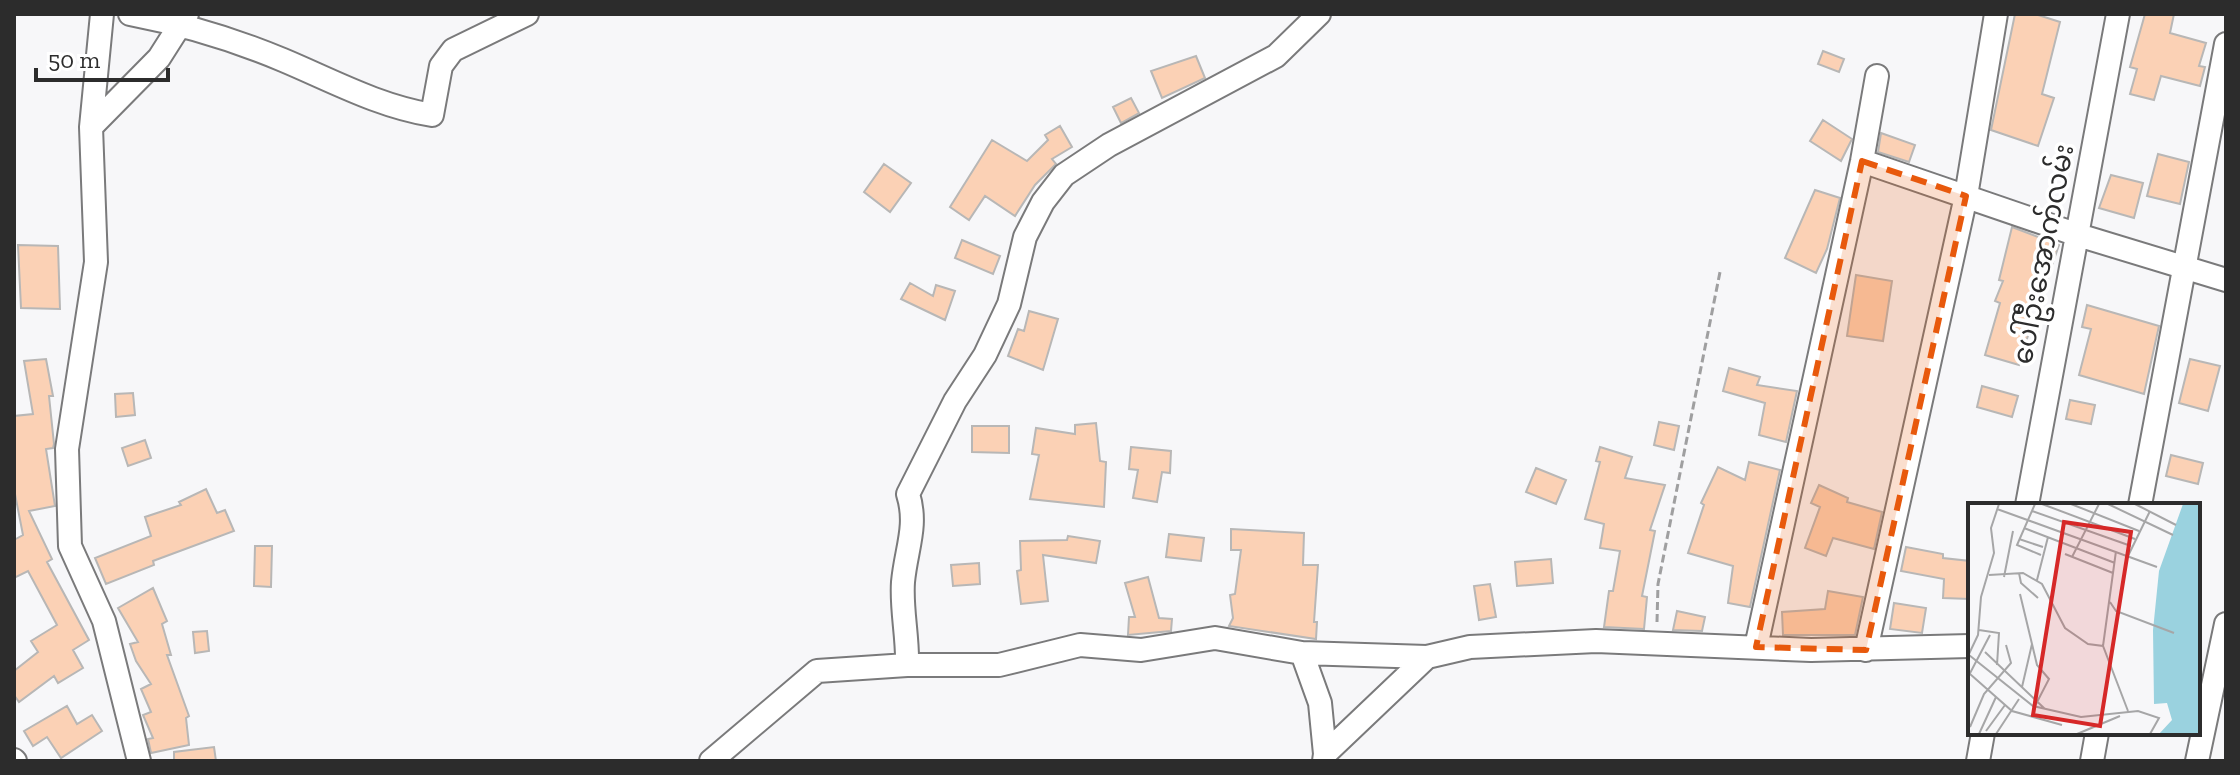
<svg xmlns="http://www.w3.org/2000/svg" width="2240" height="775" viewBox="0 0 2240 775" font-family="'Zilla Slab','Noto Sans Myanmar',serif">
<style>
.building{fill:#fbd1b5;stroke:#b8b7b6;stroke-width:2}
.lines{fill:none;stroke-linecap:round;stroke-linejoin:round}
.minor-casing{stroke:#7a7a7b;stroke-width:26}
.path{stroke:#9f9fa0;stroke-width:3;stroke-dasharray:8 4;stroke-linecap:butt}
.minor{stroke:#fff;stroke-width:22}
.marked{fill:#e8590c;fill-opacity:0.2;stroke:#e8590c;stroke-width:6;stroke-dasharray:16 10;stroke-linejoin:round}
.labels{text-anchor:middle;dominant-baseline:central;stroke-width:7;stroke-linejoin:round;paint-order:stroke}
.street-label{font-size:28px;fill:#2c2c2c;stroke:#fff}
.inset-road{fill:none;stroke:#a6a6a7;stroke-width:2}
.view{fill:#d62828;fill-opacity:0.15;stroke:#d62828;stroke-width:4}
.inset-edge{fill:none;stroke:#2c2c2c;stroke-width:4}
</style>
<rect width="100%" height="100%" fill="#f7f7f9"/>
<!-- building -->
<path class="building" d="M 2015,14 L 2035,14 L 2060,22 L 2042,94 L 2054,98 L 2038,146 L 1991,130 Z
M 2145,14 L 2174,14 L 2170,33 L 2206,43 L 2199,66 L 2205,67 L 2200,86 L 2161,76 L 2154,100 L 2130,94 L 2137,69 L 2130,67 Z
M 1823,51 L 1844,59 L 1839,72 L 1818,64 Z
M 1196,56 L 1205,78 L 1162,98 L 1151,71 Z
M 1131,98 L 1139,113 L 1121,123 L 1113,107 Z
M 1823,120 L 1852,139 L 1841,161 L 1810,141 Z
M 1060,126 L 1072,147 L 1052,159 L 1056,164 L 1035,185 L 1015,216 L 985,196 L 969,220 L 950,207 L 992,140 L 1027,161 L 1048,140 L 1045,135 Z
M 1881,133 L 1915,145 L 1909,162 L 1878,152 Z
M 2158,154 L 2189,162 L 2180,204 L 2147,196 Z
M 884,164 L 911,183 L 890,212 L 864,192 Z
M 2111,175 L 2143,183 L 2134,218 L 2099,208 Z
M 1815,190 L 1840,198 L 1827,249 L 1816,273 L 1785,258 Z
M 2012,227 L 2059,245 L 2042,294 L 2037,292 L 2024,327 L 2030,329 L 2019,365 L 1985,355 L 2000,303 L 1995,301 L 2003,281 L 1999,280 Z
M 962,240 L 1000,256 L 993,274 L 955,258 Z
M 18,245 L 58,246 L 60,309 L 21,308 Z
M 1856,275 L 1892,281 L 1883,341 L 1847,336 Z
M 910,283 L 933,296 L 936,285 L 955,291 L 945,320 L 901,299 Z
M 2087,305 L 2159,326 L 2144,394 L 2079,375 L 2091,329 L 2082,327 Z
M 1029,311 L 1058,319 L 1043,370 L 1008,356 L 1018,329 L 1024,331 Z
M 46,359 L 53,396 L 49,396 L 54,444 L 53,448 L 46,449 L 55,506 L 29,511 L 52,559 L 47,562 L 89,640 L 73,650 L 83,668 L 58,683 L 54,676 L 19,702 L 14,695 L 14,671 L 38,652 L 31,641 L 57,625 L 28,571 L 14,578 L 14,540 L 23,535 L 14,489 L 14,416 L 33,414 L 24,361 Z
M 2190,359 L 2220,366 L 2208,411 L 2179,403 Z
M 1729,368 L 1760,377 L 1757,385 L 1797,391 L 1786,442 L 1759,435 L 1765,403 L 1723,391 Z
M 1982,386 L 2018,396 L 2012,417 L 1977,407 Z
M 133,393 L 135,415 L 116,417 L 115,394 Z
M 2070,400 L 2095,405 L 2091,424 L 2066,419 Z
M 1659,422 L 1679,426 L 1674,450 L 1654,445 Z
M 1096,423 L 1100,461 L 1106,462 L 1104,507 L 1030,499 L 1039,455 L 1032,454 L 1036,428 L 1075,434 L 1075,425 Z
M 972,426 L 1009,426 L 1009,453 L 972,452 Z
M 145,440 L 151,458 L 128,466 L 122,448 Z
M 1131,447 L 1171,451 L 1170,473 L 1162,472 L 1157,502 L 1133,498 L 1138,470 L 1129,469 Z
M 1600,447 L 1632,457 L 1625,478 L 1665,485 L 1650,530 L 1655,531 L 1642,596 L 1647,597 L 1644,629 L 1604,627 L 1609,591 L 1613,591 L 1620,551 L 1600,548 L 1604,524 L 1585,519 L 1600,462 L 1596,461 Z
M 2171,455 L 2203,463 L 2198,484 L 2166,476 Z
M 1749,462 L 1780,470 L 1750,607 L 1728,603 L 1733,566 L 1688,553 L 1704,505 L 1701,503 L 1718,467 L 1745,480 Z
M 1536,468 L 1566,480 L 1556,504 L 1526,492 Z
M 1819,485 L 1848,498 L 1847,502 L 1882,512 L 1874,549 L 1833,538 L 1826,556 L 1805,548 L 1820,507 L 1811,503 Z
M 206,489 L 217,513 L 225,510 L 234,531 L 153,561 L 154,565 L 106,584 L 95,558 L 151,536 L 145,517 L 181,505 L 179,502 Z
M 1231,529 L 1304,533 L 1303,565 L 1318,565 L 1314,622 L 1317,622 L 1316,639 L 1229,626 L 1233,618 L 1230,595 L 1235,594 L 1241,550 L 1231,550 Z
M 1169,534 L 1204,538 L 1201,561 L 1166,557 Z
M 1068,536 L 1100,541 L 1096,563 L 1043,555 L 1048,601 L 1021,604 L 1017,571 L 1021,570 L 1020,541 L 1067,540 Z
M 255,546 L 272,546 L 271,587 L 254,586 Z
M 1906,547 L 1943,554 L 1943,558 L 1970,561 L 1970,599 L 1943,598 L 1944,579 L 1901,571 Z
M 1551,559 L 1553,583 L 1517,586 L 1515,562 Z
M 979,563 L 980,584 L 953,586 L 951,565 Z
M 1148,577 L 1159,618 L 1172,619 L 1171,631 L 1128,635 L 1129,617 L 1135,617 L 1125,583 Z
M 1490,584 L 1496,617 L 1479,620 L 1474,586 Z
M 153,588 L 167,621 L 162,624 L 171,655 L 167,655 L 189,716 L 186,718 L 189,745 L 151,753 L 148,739 L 153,738 L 143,715 L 151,712 L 141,689 L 151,684 L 136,661 L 130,644 L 138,642 L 118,608 Z
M 1828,591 L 1863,597 L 1855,635 L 1783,635 L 1782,612 L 1825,609 Z
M 1894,603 L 1926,608 L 1922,633 L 1890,629 Z
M 1677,611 L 1705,617 L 1702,631 L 1673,630 Z
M 207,631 L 209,651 L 195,653 L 193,632 Z
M 67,706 L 77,724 L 92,715 L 102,731 L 61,758 L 47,737 L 33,746 L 24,731 Z
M 214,747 L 216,761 L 174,761 L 174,752 Z"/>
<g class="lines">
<defs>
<path id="minor" d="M 102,14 L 91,127 L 96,262 L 67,449 L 70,546 L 104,621 L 139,761
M 130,14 C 182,24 233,39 283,60 C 333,81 378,106 432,115 L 441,66 L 453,50 L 527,14
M 91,127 L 159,58 L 187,14
M 1862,161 L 2078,235 L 2226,280
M 2027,505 L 2118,14
M 2140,505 L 2226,44
M 1756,647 L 1862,161 L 1877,76
M 1866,650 L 1966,196 L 1996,14
M 1302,653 L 1320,703 L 1325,754
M 907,665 L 999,665 L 1080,645 L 1141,650 L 1215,638 L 1302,653 L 1427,657 L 1470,647 L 1596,641 L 1811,650 L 1970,646
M 14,760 L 15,761
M 711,761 L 817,671 L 907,665 C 908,637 901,609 903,582 C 906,549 918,526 908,494 L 955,401 L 985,355 L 1009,304 L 1025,237 L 1043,202 L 1064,175 L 1109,145 L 1276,56 L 1319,14
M 1324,761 L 1325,754 L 1427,657
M 1978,761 L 1983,733
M 2092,761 L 2097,733
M 2197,761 L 2226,624"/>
</defs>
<!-- minor casing -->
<use href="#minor" class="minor-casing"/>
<!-- path -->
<path class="path" d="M 1657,622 L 1658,584 L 1720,272"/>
<!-- minor -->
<use href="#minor" class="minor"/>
</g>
<!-- marked area -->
<path class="marked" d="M 1862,161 L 1966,196 L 1866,650 L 1756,647 Z"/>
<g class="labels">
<!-- street labels -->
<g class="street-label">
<text transform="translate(2043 254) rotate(-79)">ပေါ်ဦးအောက်လမ်း</text>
</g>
</g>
<!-- overview -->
<g transform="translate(1968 503)">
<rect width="232" height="232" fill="#f7f7f9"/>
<path d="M 215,1 L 232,1 L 232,231 L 191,231 L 204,217 L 199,200 L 186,201 L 185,127 L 191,68 Z" fill="#9ad2df"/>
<path class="inset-road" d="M 67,1 L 49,42 L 73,52M 74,1 L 167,36M 103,1 L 171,28M 140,1 L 205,32M 167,1 L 208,22M 29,6 L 189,64M 64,8 L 163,43M 56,25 L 147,60M 51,36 L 75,44M 97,51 L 145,70M 160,53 L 182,8M 104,54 L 131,1M 51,70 L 53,80 L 70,95M 21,72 L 55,70 L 74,81 L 97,125 L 120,141 L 135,143 L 160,208M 36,74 L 45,28M 69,77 L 80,34M 52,91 L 64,141M 142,99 L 148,108 L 206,130M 11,127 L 31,130 L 29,162M 135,143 L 148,48M 17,149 L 77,206M 1,152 L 65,203 L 113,214 L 170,208 L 191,215 L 182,231M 0,153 L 10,132 L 13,94 L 26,50 L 23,25 L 31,1M 2,171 L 44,208 L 94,222M 0,174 L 22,132M 54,184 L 64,141 L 69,162 L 81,176 L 67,203M 2,224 L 16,191 L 43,160 L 38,142M 18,228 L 37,202M 11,231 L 28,194M 28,231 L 51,196M 109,231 L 152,213"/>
<path class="view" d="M 96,19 L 163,29 L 132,223 L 65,212 Z"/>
<rect width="232" height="232" class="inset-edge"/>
</g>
<!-- border -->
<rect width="2240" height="775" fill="none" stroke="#2c2c2c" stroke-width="32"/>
<!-- scale -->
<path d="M36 68v12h132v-12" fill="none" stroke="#2c2c2c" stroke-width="4"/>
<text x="48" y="68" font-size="24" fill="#2c2c2c" stroke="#ffffff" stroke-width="6" paint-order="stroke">50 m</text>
</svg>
